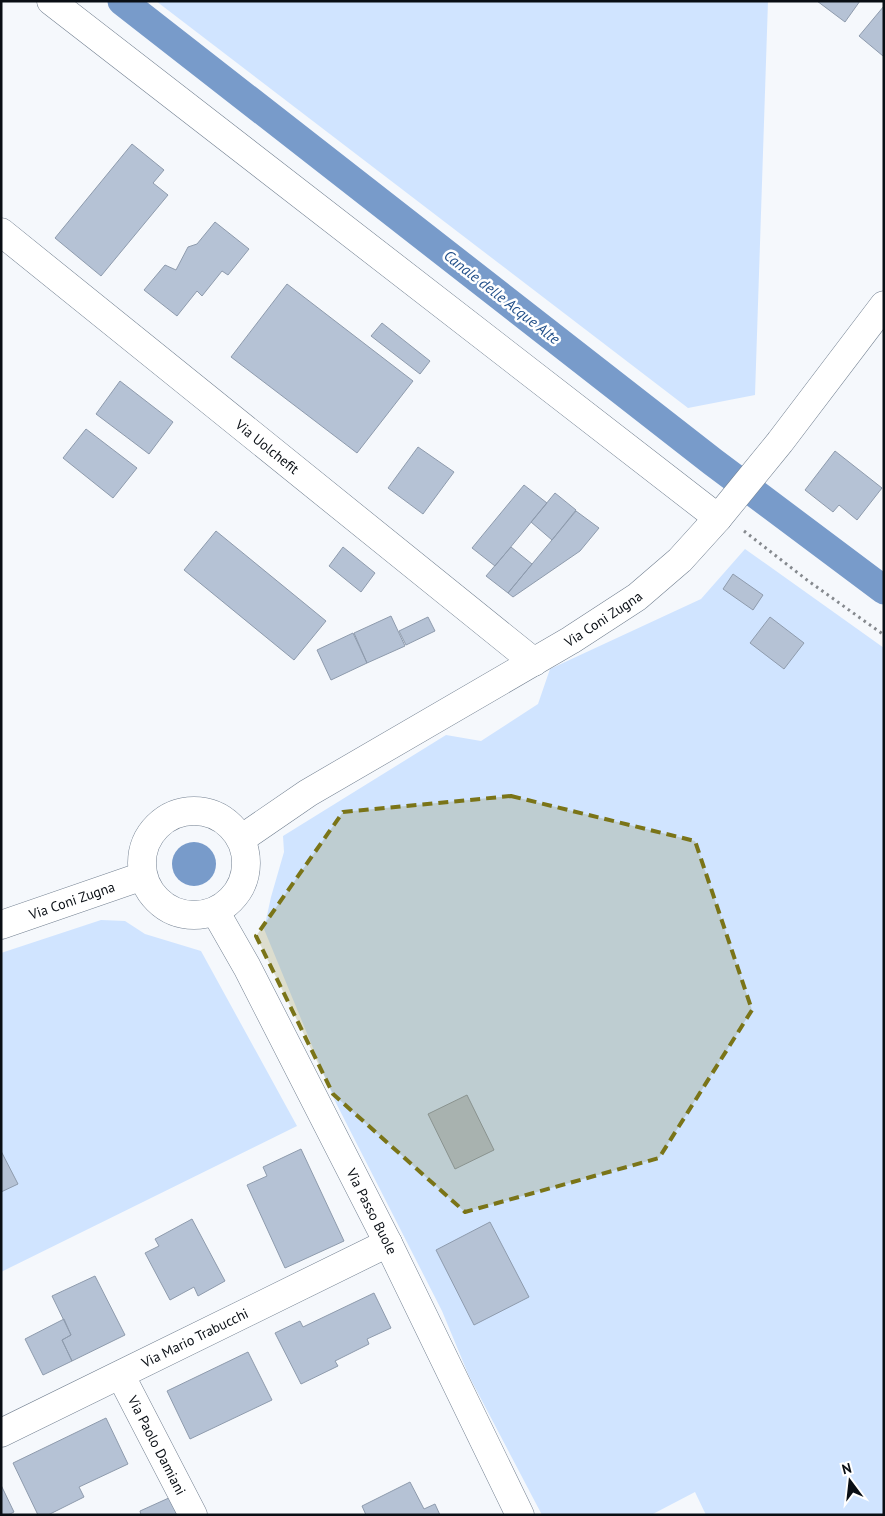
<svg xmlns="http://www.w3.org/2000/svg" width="885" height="1516" viewBox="0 0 885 1516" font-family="'PT Sans',sans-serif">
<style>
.green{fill:#d0e4ff}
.water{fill:#789bca}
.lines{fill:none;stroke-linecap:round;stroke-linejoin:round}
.canal{stroke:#789bca;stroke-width:29}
.building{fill:#b5c2d5;stroke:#8e9bad}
.minor-casing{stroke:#738091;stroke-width:29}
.path{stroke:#85898e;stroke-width:3;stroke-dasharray:2.5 4;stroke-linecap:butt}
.minor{stroke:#fff;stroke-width:28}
.marked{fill:#7a7418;fill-opacity:0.2;stroke:#7a7418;stroke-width:4;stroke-dasharray:10 6;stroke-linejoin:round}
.labels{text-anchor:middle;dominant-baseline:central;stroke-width:5;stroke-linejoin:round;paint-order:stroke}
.street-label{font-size:14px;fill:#090e14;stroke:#fff}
.water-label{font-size:15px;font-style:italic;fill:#214f89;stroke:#fff}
</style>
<rect width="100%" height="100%" fill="#f5f8fc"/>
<!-- green -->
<path class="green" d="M 156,1 L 768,1 L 755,395 L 688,408 Z
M 745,549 L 884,648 L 884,1515 L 706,1515 L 695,1492 L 651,1515 L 542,1515 L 469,1376 L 442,1311 L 334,1099 L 264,929 L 271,897 L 284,852 L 283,836 L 446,735 L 481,741 L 538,704 L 550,669 L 701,599 Z
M 101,920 L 125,921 L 145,934 L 201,951 L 297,1126 L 1,1272 L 1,953 Z"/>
<!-- water -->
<path class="water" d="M172 864a22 22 0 1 1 44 0a22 22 0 1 1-44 0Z"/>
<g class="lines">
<!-- canal -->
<path class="canal" d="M 122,1 L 713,462 L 884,590"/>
</g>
<!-- building -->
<path class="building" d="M 817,1 L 860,1 L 845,22 Z
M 884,6 L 884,55 L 883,56 L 859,36 Z
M 132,144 L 164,170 L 153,183 L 168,195 L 101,276 L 55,238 Z
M 215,222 L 249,249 L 228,275 L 222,271 L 202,296 L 197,291 L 177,316 L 144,290 L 165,265 L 176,270 L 188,247 L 197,244 Z
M 287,284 L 413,381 L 357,453 L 231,357 Z
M 382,323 L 430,361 L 420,374 L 371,336 Z
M 120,381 L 173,422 L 149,454 L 96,414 Z
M 86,429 L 137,468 L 113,498 L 63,458 Z
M 418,447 L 454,472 L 423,514 L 388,488 Z
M 835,451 L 882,488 L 857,520 L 839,505 L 833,512 L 805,490 Z
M 524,485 L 547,503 L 495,566 L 472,548 Z
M 555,493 L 576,510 L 552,540 L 531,522 Z
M 576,511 L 599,528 L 580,551 L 513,597 L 508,593 Z
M 216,531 L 326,621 L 294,660 L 184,570 Z
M 343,547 L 375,573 L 361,592 L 329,566 Z
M 511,547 L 532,564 L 508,593 L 486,576 Z
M 733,574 L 763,595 L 753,610 L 723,589 Z
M 391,616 L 405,646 L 367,663 L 354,633 Z
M 428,617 L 435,631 L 406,645 L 399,631 Z
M 770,617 L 804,643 L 784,669 L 750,643 Z
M 353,633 L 367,663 L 331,680 L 317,650 Z
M 467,1095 L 494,1150 L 455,1169 L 428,1114 Z
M 301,1149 L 344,1241 L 285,1268 L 247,1185 L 267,1176 L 263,1167 Z
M 1,1151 L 18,1184 L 1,1192 Z
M 192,1219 L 225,1281 L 198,1296 L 194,1287 L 170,1300 L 145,1253 L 159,1246 L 155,1239 Z
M 490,1222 L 529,1297 L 474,1325 L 436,1250 Z
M 95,1276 L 125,1335 L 72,1361 L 62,1340 L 71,1335 L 52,1296 Z
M 374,1293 L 391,1328 L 367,1339 L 369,1344 L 335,1361 L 338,1366 L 301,1384 L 275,1333 L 300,1321 L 303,1327 Z
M 64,1319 L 71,1335 L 62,1340 L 72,1361 L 43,1375 L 25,1339 Z
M 248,1352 L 272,1400 L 190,1439 L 167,1391 Z
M 106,1418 L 128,1464 L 79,1487 L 84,1497 L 48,1515 L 38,1515 L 13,1463 Z
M 410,1482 L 424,1509 L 435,1504 L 440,1515 L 366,1515 L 362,1506 Z
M 1,1485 L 14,1512 L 8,1515 L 1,1515 Z
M 171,1497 L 178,1515 L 141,1515 L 140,1511 Z"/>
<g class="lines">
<defs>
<g id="minor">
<path d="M 51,1 L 718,518"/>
<path id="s1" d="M 1,232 L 534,662"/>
<circle cx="194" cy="863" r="52"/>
<path id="s2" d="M 241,839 L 308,793 L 571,640 L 637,597 L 680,560 L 718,518 L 780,442 L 884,305"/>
<path id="s3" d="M 215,911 L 247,967 L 388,1243 L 520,1515"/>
<path id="s4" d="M 1,925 L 143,876"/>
<path id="s5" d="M 121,1376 L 193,1515"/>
<path id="s6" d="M 1,1433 L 388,1243"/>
</g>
</defs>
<!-- minor casing -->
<use href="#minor" class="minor-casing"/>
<!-- path -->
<path class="path" d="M 744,531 L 807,580 L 884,635"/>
<!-- minor -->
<use href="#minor" class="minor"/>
</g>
<!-- marked area -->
<path class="marked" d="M 511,796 L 695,841 L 752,1010 L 659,1158 L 465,1212 L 333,1094 L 256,936 L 343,812 Z"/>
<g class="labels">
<!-- street labels -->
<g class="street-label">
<text stroke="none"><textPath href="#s1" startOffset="342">Via Uolchefit</textPath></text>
<text stroke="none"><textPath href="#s2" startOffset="424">Via Coni Zugna</textPath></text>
<text stroke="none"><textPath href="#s4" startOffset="75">Via Coni Zugna</textPath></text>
<text stroke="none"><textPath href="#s3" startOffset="339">Via Passo Buole</textPath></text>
<text stroke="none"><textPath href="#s6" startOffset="216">Via Mario Trabucchi</textPath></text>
<text stroke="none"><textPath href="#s5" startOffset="78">Via Paolo Damiani</textPath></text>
</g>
<!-- water labels -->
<g class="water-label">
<text transform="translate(502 297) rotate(38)">Canale delle Acque Alte</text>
</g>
</g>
<!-- border -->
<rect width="885" height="1516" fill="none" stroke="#090e14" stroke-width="5"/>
<!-- north arrow -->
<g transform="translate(850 1481) rotate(345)" stroke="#ffffff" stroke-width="4" paint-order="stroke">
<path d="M0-4L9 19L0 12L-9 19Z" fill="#090e14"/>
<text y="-8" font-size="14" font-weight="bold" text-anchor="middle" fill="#090e14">N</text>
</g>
</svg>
